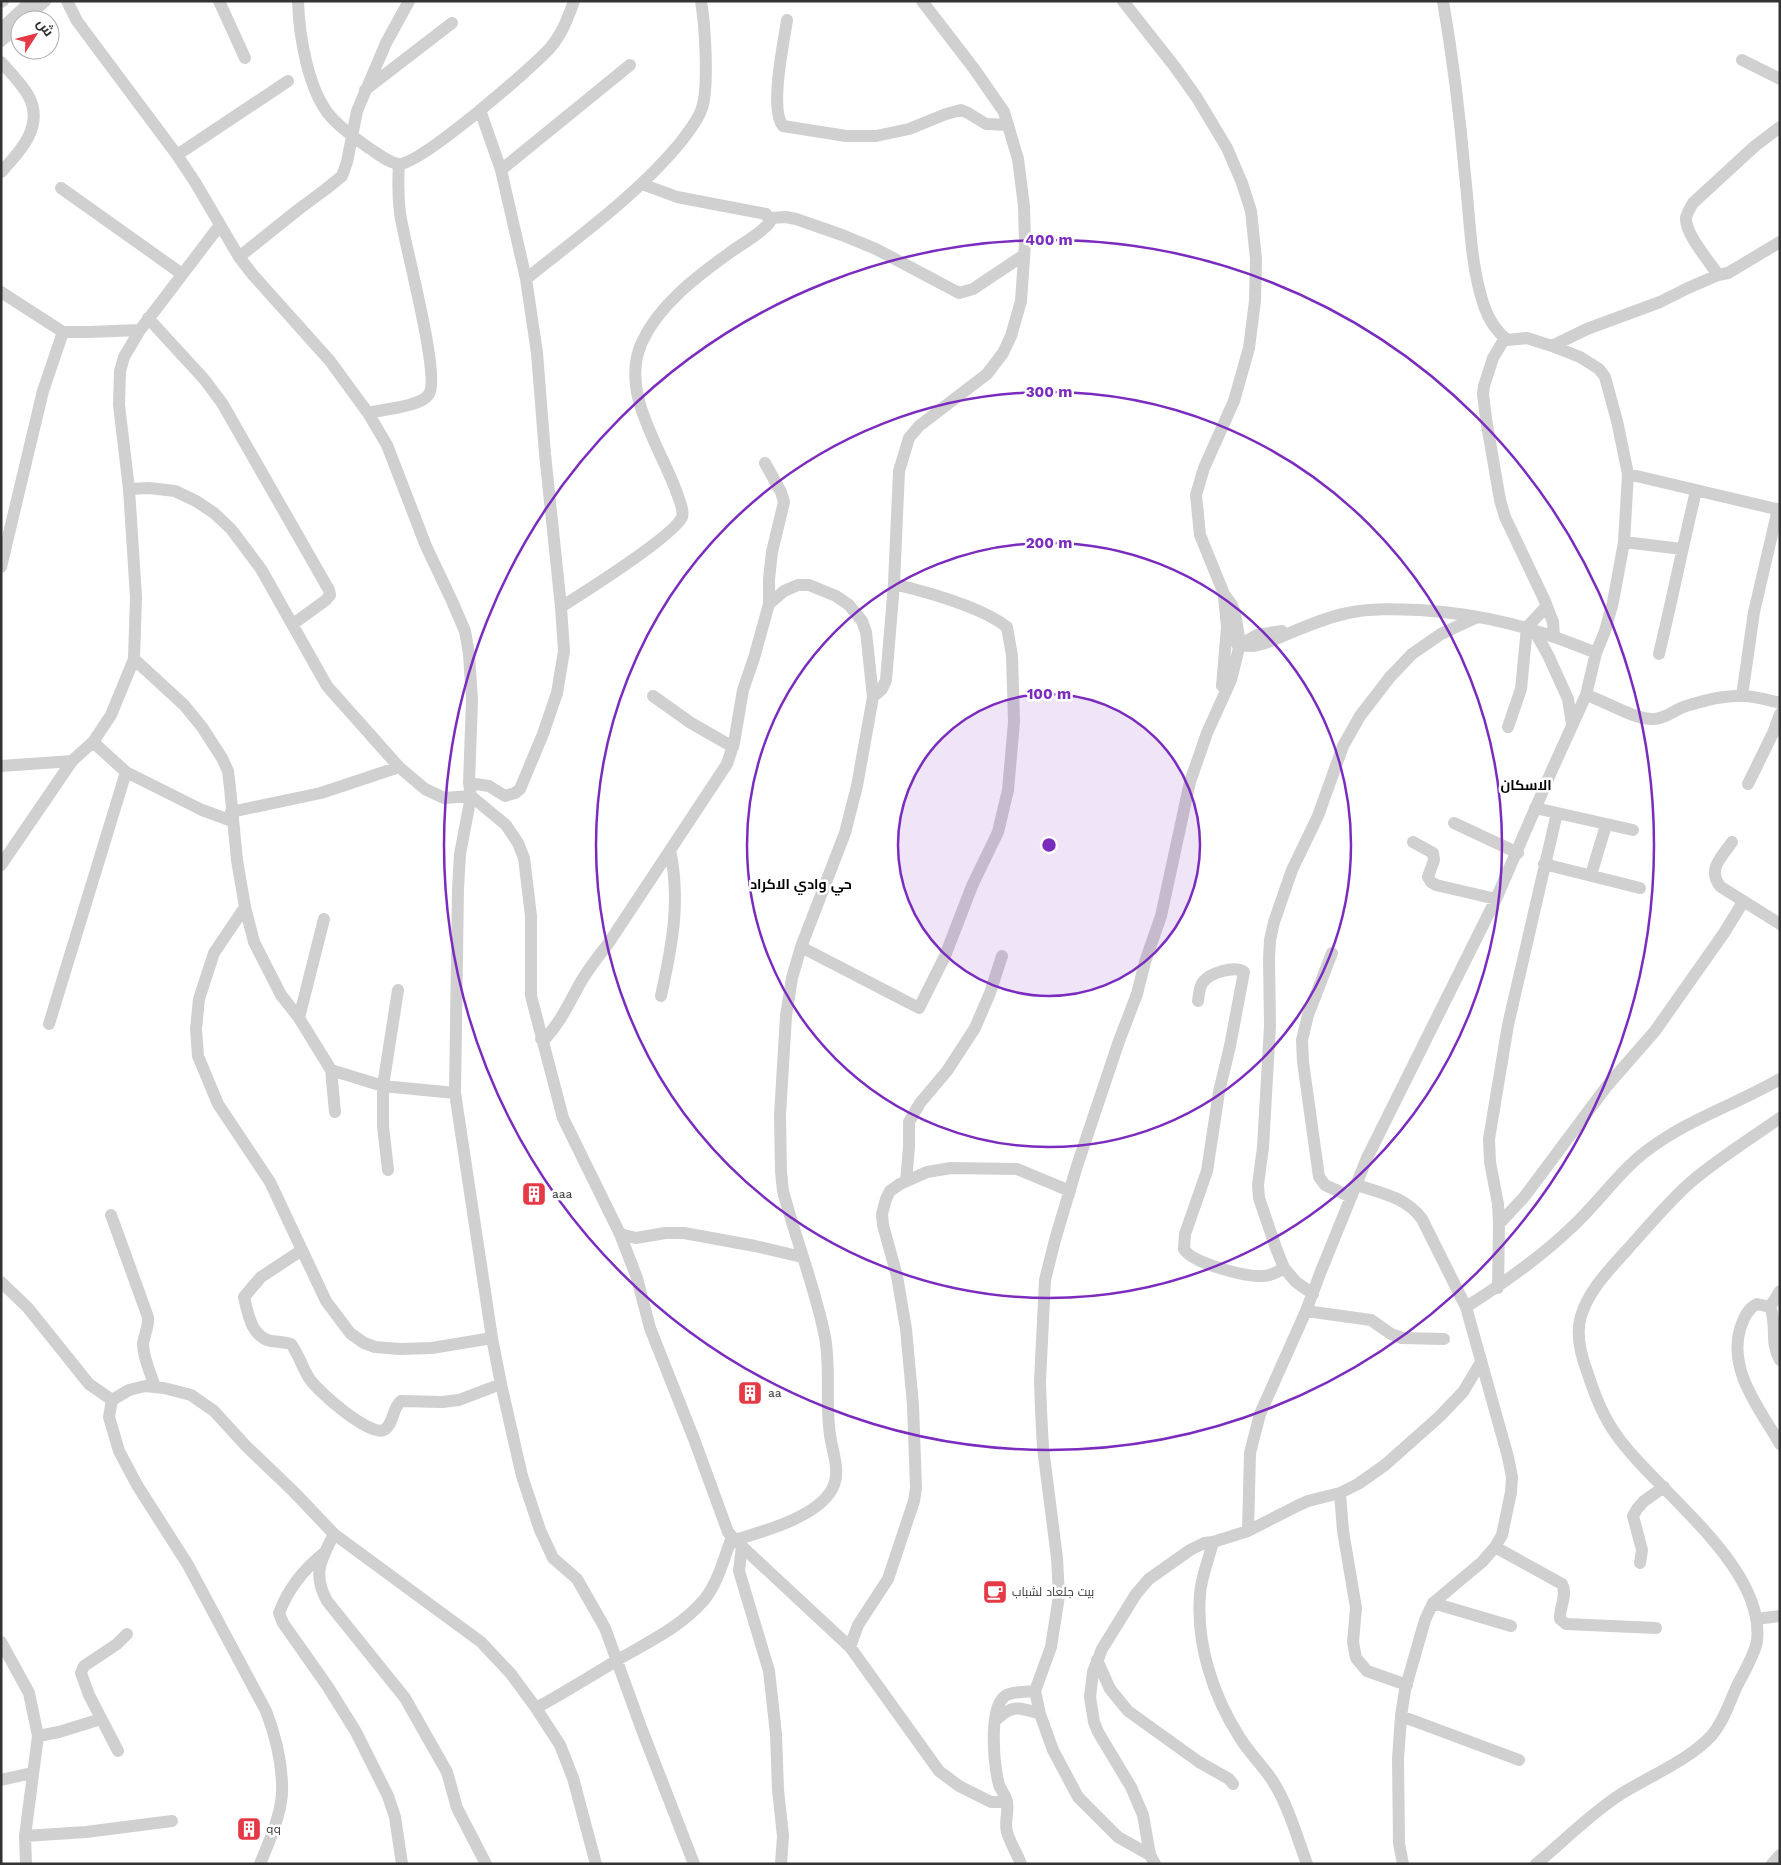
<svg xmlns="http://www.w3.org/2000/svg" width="1781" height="1865" viewBox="0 0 1781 1865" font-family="'Work Sans',Cairo,sans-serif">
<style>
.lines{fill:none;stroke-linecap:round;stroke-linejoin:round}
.minor{stroke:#d0d0d0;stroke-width:12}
.ring{fill:none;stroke:#7b2cbf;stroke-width:2.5}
.labels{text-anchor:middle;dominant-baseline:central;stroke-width:5;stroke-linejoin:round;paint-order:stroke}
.poi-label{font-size:12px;fill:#333;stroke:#fff;text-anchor:start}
.neighbourhood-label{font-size:14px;font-weight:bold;fill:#000;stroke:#fff}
.centre{fill:#7b2cbf;stroke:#fff;stroke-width:2.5}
.ring-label{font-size:15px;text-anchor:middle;font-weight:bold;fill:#7b2cbf;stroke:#fff;stroke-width:5;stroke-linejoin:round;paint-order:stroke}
</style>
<rect width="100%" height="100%" fill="#fff"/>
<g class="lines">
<!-- minor -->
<path class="minor" d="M 67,1 L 77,21 L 177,155 L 195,182 L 239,257 L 253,275 L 330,361 L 368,413 L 387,445 L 426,546 L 452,601 L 465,631 L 469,654 L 472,700 L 469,783 L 471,796 L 460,854 L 458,889 L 455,1093 L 492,1338 L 501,1384 L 522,1476 L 540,1530 L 553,1558 L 577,1579 L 605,1628 L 642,1730 L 694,1864
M 219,1 L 245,58
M 298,1 C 299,35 308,91 331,117 C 342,129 356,139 369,148 C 377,153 390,164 400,164 C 423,162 531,69 550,48 C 562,34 568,18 574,1
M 1123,1 L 1175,67 L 1197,98 L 1227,148 L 1242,183 L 1251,211 L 1256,259 L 1255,301 L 1249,348 L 1234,401 L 1204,468 L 1196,495 L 1200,535 L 1224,594 L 1232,605 L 1235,613 L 1240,644 L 1231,680 L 1207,733 L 1190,782 L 1161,916 L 1145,962 L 1137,994 L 1119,1041 L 1077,1166 L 1055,1240 L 1045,1280 L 1040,1381 L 1041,1411 L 1043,1448 L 1057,1558 L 1059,1596 L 1051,1647 L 1035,1691 L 1040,1714 L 1053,1750 L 1078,1797 L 1118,1837 L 1150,1855 L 1155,1864
M 1,2 L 3,1
M 24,20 L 45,1
M 787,20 C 784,42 769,109 783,126 L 846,136 L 876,136 L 909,129 L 946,114 L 961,110 L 968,113 L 986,124 L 1008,125
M 1,29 L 31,1
M 1,41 L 20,24
M 1742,60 L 1780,79
M 1,62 C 10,72 21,83 28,95 C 45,125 21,151 1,172
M 365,90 L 452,23
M 177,155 L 288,81
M 501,170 L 630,65
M 61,188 L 182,274
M 770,218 L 786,217 L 796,219 L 842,235 L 876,249 L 959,293 L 973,289 L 1024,255
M 239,257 L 299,209 L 326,189 L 342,176 L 347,162 L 357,111 L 386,43 L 409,1
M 1718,275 C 1710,262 1685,234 1686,218 C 1687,213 1690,208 1693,203 L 1755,146 L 1780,127
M 526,279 C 578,237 637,195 680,143 C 688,132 698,121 702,108 C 709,87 705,24 701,1
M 1,292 L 63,332
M 148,318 L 204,379 L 222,403 L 329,590 L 330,595 L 326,600 L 293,624
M 1505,338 L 1493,358 L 1484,386 L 1483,394 L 1486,419 L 1500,500 L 1505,517 L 1544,599 L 1553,622 L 1554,636
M 1552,346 L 1587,329 L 1660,302 L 1688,288 L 1718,275 L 1728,273 L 1780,242
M 368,413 C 383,409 421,407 429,394 C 441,376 404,243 400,213 C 398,197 398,180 399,164
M 765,463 L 781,492 L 784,502 L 772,552 L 769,579 L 769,604
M 1628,474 L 1780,510
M 129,489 L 149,488 L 175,491 L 196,501 L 214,513 L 231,529 L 261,569 L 327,686 L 399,767 L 425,789 L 444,798 L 471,796 L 506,825 L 518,843 L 524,858 L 531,916 L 531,996 L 563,1118 L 620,1234 L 637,1278 L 650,1328 L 694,1439 L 728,1532 L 735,1540 L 850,1647 L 939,1771 L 959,1786 L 991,1802 L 1007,1802
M 1624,542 L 1682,549
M 1,567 L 43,391 L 63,332 L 89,332 L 140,330
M 561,607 C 583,593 674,536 682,517 C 684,511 681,505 679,499 C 664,451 618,394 642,342 C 659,305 696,277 728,254 C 742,243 759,236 770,222 L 766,214 L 677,197 L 642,184
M 1227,627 L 1236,642 C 1243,646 1251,647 1258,645 C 1269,643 1280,637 1290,633 C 1309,625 1328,617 1348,613 C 1371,608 1396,609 1420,610 C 1484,614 1536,628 1596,653
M 1534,630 L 1548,655 L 1568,699 L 1572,724
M 1238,646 L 1257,635 L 1282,631
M 1659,654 C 1672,600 1683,545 1696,491
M 134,659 L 184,705 L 202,727 L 222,758 L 228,771 L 230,788 L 237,860 L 245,907 L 254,942 L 281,995 L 299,1018 L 331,1070 L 383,1086 L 455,1093
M 1222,686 L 1227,627 L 1224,597
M 1586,695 C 1605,701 1635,720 1654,719 C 1665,719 1676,709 1686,706 C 1703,701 1723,695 1742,696 C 1755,696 1768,700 1780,703
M 653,696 L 691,723 L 733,747
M 1742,696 L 1754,612 L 1778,509
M 873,697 L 882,689 L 886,680 L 894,584 L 899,471 L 909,438 L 919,426 L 987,374 L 1003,353 L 1011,336 L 1021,301 L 1025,244 L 1024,206 L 1018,159 L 1004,112 L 975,70 L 922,1
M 1508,727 L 1521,689 L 1527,627 L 1546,607
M 93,742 L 126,772 L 202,810 L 232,821
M 1,766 L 72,761
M 469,783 L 489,786 L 505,796 L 515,793 L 520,789 L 543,734 L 557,693 L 564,651 L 561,607 L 545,454 L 537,353 L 526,279 L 501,170 L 480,110
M 1748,784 L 1773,733 L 1780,714
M 1535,808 L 1633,830
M 231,812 L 321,793 L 399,767
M 1454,823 L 1518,853
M 1413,842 L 1433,853 L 1434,860 L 1428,877 L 1431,882 L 1436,885 L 1496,899
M 1732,842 C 1722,857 1706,870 1721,887 L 1780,924
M 1544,864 L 1640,888
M 1,865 L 72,761 L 93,742 L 111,715 L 134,659 L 136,597 L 129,489 L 119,405 L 120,371 L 124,357 L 140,330 L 220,225
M 1591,875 L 1606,825
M 245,907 L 214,953 L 199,999 L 196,1029 L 198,1056 L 218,1104 L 270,1182 L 326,1301 L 350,1333 L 364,1343 L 375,1347 L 400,1349 L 432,1348 L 492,1338
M 801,947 L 919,1008 L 945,956 L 972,886 L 998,832 L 1008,790 L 1014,722 L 1012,656 L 1007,627 C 980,606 927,592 894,584
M 1332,953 L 1308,1015 L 1302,1040 L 1303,1062 L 1319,1177 L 1325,1185 L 1351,1197
M 661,996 C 672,946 681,901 670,850
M 1198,1001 C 1199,995 1199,987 1203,982 C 1210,973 1235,965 1244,972 L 1230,1046 L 1219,1092 L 1207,1171 L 1185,1234 L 1184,1249 C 1192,1263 1245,1277 1262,1276 C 1269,1276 1278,1272 1284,1268
M 299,1018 L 324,919
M 49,1024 L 126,772
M 541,1039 L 545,1039 C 560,1022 566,1009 577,989 C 585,973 597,958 608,944 L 727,764 L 734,743 L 743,690 L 754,658 L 769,604 L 784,591 L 798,585 L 809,585 L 836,596 L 849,605 L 862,621 L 866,632 L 873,697 L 857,786 L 845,833 L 801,947 L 792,978 L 786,1016 L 780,1115 L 781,1172 L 783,1191 C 796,1240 815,1287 825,1337 C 831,1370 825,1403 830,1435 C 833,1456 843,1475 829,1494 C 810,1519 764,1531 735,1540
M 331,1070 L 335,1112
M 388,1170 L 383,1126 L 383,1086 L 398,990
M 906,1181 L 909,1147 L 909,1122 L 920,1103 L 947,1071 L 975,1028 L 990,993 L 1002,956
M 1357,1185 C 1381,1193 1406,1197 1422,1219 L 1466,1307 L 1508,1457 L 1512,1477 L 1511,1492 L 1502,1535 L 1495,1547 L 1482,1562 L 1433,1603 L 1425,1620 L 1405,1690 L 1401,1716 L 1398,1759 L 1399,1843 L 1403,1864
M 111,1215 L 148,1317 C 149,1327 144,1335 143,1344 C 143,1358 151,1374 155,1387
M 1499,1224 L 1525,1196 L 1607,1086 L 1655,1031 L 1724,933 L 1743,902
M 620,1234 L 636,1238 L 665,1233 L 684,1233 L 755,1246 L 802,1257
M 302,1250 L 261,1277 L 244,1297 C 248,1313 251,1337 271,1341 C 278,1342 284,1342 291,1344 C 299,1355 302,1367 309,1378 C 317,1391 370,1437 384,1430 C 394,1424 392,1408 401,1401 L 442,1402 L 459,1400 L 501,1384
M 1,1282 L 28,1308 L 89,1384 L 112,1400
M 1498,1288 L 1499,1224 L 1498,1204 L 1490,1162 L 1489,1139 L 1508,1025 L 1557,813
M 1313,1294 L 1296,1282 L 1284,1268 L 1276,1248 L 1259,1198 L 1258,1185 L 1263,1147 L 1270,1026 L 1269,959 L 1270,940 L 1274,922 L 1292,870 L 1318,816 L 1343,746 L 1360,716 L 1390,677 L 1412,654 L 1441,634 L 1477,617
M 1466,1307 C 1504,1283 1540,1258 1572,1227 C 1599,1202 1620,1170 1649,1149 C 1689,1119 1737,1104 1780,1079
M 1770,1307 L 1780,1291
M 1306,1311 L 1371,1320 L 1391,1334 L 1402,1338 L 1444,1339
M 1780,1360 C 1769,1341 1778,1326 1770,1307 L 1757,1304 C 1747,1309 1744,1318 1740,1329 C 1728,1371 1760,1409 1780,1444
M 1340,1493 L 1343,1531 L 1356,1608 L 1353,1642 L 1356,1658 L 1367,1671 L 1407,1685
M 1248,1531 L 1250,1453 L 1260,1414 L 1306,1311 L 1321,1271 L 1367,1158 L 1496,899 L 1552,770 L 1586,695 L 1596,653 L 1605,631 L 1613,602 L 1624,542 L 1628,474 L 1617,421 L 1605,377 L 1599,369 L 1580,357 L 1552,346 L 1527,338 L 1507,340 C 1496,331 1489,320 1484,306 C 1470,264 1470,218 1465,175 C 1460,117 1453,59 1443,1
M 334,1534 C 321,1560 312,1573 327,1601 L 405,1698 L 447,1772 L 457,1808 L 486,1864
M 1213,1542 C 1209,1559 1201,1577 1200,1594 C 1196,1644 1213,1696 1240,1738 C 1250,1754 1264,1767 1274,1783 C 1289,1808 1297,1837 1307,1864
M 742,1546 L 739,1571 L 769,1671 L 776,1734 L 778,1790 L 783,1836 L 781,1864
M 1495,1547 L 1562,1584 C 1568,1595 1559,1608 1560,1619 L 1566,1624 L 1656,1628
M 324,1553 C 304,1569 288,1589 279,1613 L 283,1623 L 328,1687 L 356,1732 L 388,1796 L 395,1817 L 402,1864
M 1640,1563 L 1642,1550 L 1633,1516 L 1637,1509 L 1644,1501 L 1664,1487
M 1433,1603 L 1511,1626
M 1756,1619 L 1780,1616
M 1,1642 L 29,1693 L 38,1736 L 25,1836 L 26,1864
M 850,1647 L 858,1625 L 888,1579 L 914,1501 L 916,1488 L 913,1405 L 906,1329 L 897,1276 L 883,1225 L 882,1214 L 886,1199 L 890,1191 L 900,1184 L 927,1172 L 951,1168 L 1017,1169 L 1070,1191
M 1097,1660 L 1110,1689 L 1128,1711 L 1199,1762 L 1229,1779 L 1233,1784
M 536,1708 C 564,1693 589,1677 616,1661 C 646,1643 680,1628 704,1600 C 718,1583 724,1558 732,1537
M 1401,1716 L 1519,1760
M 995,1721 C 1012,1704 1019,1707 1040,1714
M 38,1736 L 59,1732 L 101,1719
M 118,1751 L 89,1695 L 81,1673 L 84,1666 L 117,1644 L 127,1634
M 1,1780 L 32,1773
M 25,1836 L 86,1832 L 172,1821
M 1150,1855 L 1143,1815 L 1131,1787 L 1098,1732 L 1094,1722 L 1090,1697 L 1093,1672 L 1102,1649 L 1136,1594 L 1149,1579 L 1190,1550 L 1204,1543 L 1213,1542 L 1248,1531 L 1297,1506 L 1308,1501 L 1340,1493 L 1358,1484 L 1385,1465 L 1439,1417 L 1463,1392 L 1481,1362
M 260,1864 C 269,1842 280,1818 282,1794 C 283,1765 276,1737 266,1711 L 188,1565 L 137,1485 L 119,1451 L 109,1417 L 112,1400 L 129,1390 L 145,1386 L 164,1388 L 191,1395 L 214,1411 L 246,1446 L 294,1492 L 334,1534 L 481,1642 L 511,1674 L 536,1708 L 560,1745 L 573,1778 L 596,1864
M 1021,1864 C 1017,1853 1010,1843 1007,1832 C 1004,1822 1009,1812 1007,1802 C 1006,1796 1001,1790 999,1785 C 994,1765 988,1709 1005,1696 C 1013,1691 1027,1692 1035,1691
M 1536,1864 C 1564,1841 1590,1814 1621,1794 C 1648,1777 1691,1759 1712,1735 C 1724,1721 1729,1703 1737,1686 C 1743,1674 1755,1654 1757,1641 C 1766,1565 1653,1489 1615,1433 C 1603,1416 1594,1393 1588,1374 C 1581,1356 1575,1335 1581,1316 C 1589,1290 1609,1270 1626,1251 C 1647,1228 1667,1203 1691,1182 C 1718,1159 1750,1139 1780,1118
M 1772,1864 L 1780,1855"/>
</g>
<!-- distance rings -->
<circle cx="1049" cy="845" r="151" fill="#7b2cbf" fill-opacity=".12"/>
<g class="ring">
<circle cx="1049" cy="845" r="151"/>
<circle cx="1049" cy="845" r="302"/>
<circle cx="1049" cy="845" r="453"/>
<circle cx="1049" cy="845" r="605"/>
</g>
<!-- icons -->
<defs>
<symbol id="building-square" viewBox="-11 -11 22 22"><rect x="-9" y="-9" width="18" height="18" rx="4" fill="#e63946" stroke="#fff"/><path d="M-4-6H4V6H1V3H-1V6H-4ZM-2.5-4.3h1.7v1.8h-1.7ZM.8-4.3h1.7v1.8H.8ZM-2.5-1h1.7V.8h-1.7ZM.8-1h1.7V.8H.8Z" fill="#fff"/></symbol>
<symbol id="cafe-square" viewBox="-11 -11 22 22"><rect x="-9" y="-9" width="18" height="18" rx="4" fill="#e63946" stroke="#fff"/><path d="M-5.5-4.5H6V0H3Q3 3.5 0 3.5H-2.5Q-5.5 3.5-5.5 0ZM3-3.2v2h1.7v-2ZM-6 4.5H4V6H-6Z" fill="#fff"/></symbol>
</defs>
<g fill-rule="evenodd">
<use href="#building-square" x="520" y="1180" width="28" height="28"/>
<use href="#building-square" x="736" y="1379" width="28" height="28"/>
<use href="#cafe-square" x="981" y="1578" width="28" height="28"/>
<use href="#building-square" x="235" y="1815" width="28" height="28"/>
</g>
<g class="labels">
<!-- poi labels -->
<g class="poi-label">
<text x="552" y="1194">aaa</text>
<text x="768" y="1393">aa</text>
<text x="1012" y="1592">بيت جلعاد لشباب</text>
<text x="266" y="1829">qq</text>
</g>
<!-- neighbourhood labels -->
<g class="neighbourhood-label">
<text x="1526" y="785">الاسكان</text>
<text x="801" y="884">حي وادي الاكراد</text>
</g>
</g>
<circle cx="1049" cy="845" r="8" class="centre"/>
<g class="ring-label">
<text x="1049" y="245">400 m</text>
<text x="1049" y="397">300 m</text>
<text x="1049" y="548">200 m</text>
<text x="1049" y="699">100 m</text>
</g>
<!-- border -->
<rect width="1781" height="1865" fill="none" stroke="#333333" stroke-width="5"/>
<!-- north arrow -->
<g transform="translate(35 35) rotate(54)"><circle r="24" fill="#ffffff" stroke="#adadad"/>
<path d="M0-4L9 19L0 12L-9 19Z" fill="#e63946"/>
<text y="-8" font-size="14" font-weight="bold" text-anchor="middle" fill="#333333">ش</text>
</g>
</svg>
